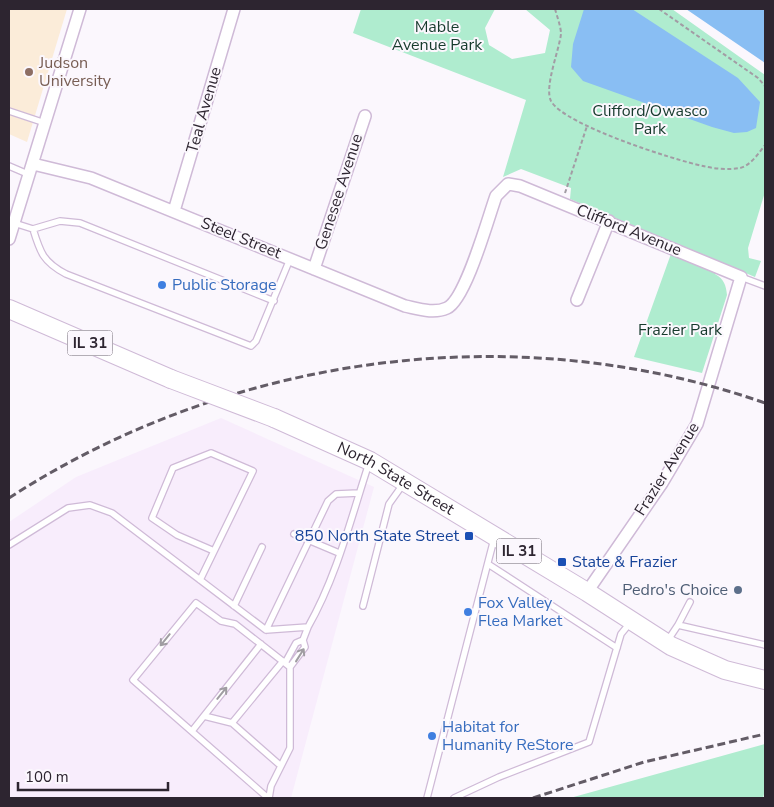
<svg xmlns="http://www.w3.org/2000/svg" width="774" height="807" viewBox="0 0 774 807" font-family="'Nunito Sans',sans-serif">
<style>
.built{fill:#f8edfc}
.education{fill:#fbecd9}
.green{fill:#afeccf}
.water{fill:#89bef3}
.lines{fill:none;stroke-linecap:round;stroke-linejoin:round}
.service-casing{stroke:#cfbad7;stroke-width:8}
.minor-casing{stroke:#cfbad7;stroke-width:14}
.primary-casing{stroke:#cfbad7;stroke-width:20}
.path{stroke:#a29ca4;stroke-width:2;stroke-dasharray:4 2.5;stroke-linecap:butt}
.service{stroke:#fff;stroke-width:5.5}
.minor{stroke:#fff;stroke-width:11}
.primary{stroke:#fff;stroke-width:18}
.rail{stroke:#635c66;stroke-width:3;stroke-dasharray:8 4;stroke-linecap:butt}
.primary-bridge-casing{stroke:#cfbad7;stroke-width:20;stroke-linecap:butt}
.primary-bridge{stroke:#fff;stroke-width:18}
.oneway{stroke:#a09da2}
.education-dot{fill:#8d6e63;stroke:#fbf7fd;stroke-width:2}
.shop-dot{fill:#3f7fe0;stroke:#fbf7fd;stroke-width:2}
.transit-dot{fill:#1a4fb4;stroke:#fbf7fd;stroke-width:2}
.service-dot{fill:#5c6f8a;stroke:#fbf7fd;stroke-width:2}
.labels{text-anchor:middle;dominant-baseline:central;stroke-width:4;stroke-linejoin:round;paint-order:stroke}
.shield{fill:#fbf7fd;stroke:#6b646e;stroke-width:1}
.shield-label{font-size:15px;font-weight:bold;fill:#2d2530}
.park-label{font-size:16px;fill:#163a2c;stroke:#fbf7fd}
.education-label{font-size:16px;fill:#785e54;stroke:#fbf7fd;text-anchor:start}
.street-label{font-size:16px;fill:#2d2530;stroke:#fbf7fd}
.shop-label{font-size:16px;fill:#366cbe;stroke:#fbf7fd;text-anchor:start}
.transit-label{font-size:16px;fill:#164399;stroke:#fbf7fd;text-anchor:end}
.service-label{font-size:16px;fill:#4e5e75;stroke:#fbf7fd;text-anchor:end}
</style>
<rect width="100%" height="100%" fill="#fbf7fd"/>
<!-- built -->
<path class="built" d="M 221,418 L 374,487 L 291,798 L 9,798 L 9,522 L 76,477 Z"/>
<!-- education -->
<path class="education" d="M 9,9 L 67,9 L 27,142 L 9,134 Z"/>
<!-- green -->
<path class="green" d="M 361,9 L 495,9 L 485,28 L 489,45 L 512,59 L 545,53 L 550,30 L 525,9 L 672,9 L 765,75 L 765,192 L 748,248 L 749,258 L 761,261 L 755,277 L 570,199 L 571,188 L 521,169 L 503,177 L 526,100 L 353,33 Z
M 672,251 L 716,270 L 715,274 C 724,279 726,285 727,295 L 702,373 L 634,357 Z
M 765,744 L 765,790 L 763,798 L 570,798 Z"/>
<!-- water -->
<path class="water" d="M 584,9 L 632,9 L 738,78 L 760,102 L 756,128 L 747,132 L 734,133 L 712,127 L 583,81 L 571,67 L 573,44 Z
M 686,9 L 765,9 L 765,63 Z"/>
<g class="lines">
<defs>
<path id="service" d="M 9,111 L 45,123
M 9,166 L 30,175
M 14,223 L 33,229 L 60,221 L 80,223 L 274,301
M 33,229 C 40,252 43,262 66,274 L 251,346 L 256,341 L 290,259
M 741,277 L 765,286
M 294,534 L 339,553
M 9,545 L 68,508 L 90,505 L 112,513 L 266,630 L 308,627 C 337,576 351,518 369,463
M 488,564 L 617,648
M 200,580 L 253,471 L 211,453 L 173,468 L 152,518 L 177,535 L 214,551
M 234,606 L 262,547
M 363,606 L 389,504 L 404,483
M 678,625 L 690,602
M 266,630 L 328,501 L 336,494 L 359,493
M 668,640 L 678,625 L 765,645
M 285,663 L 296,643 L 303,640
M 290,667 L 305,647 L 303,640 L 308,627
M 204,716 L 232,723 L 281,766
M 232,723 L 283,661
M 192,731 L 261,644
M 268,798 L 133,680 L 196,603 L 221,621 L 235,624 L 290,667 L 290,748 L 271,786 L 269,798
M 427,798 L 494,539
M 454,798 L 499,777 L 589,742 L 621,634 L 630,623"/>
<path id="minor" d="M 33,164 L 91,178 L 405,306 C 419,309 434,314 447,308 C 466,299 488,218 496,196 L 508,184 L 520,186 L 741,277 L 697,424 L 662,483 L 587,592
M 174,211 L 234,9
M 9,239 L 80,9
M 314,269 L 365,116
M 577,300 L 609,221"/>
<g id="primary">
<path d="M 9,309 L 171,379"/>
<path id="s1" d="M 274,418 L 370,461 L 587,592 L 671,646 L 725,670 L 765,680"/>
</g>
</defs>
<!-- service casing -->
<use href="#service" class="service-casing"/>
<!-- minor casing -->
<use href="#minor" class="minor-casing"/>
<!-- primary casing -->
<use href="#primary" class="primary-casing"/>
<!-- path -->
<path class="path" d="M 555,9 C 557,16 561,27 561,34 C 559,51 544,87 551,101 C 564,125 674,160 703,166 C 715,169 729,170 740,168 C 750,166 759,153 765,145
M 659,9 L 758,78 L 765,86
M 565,193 L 587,126"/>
<!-- service -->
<use href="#service" class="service"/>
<!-- minor -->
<use href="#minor" class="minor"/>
<!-- primary -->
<use href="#primary" class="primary"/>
<!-- rail -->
<path class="rail" d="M 9,498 C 230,355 514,315 765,403
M 533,798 L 644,762 L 765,734"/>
<defs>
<path id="primary-bridge" d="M 171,379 L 274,418"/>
</defs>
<!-- primary-bridge casing -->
<use href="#primary-bridge" class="primary-bridge-casing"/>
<!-- primary-bridge -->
<use href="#primary-bridge" class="primary-bridge"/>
</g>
<!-- one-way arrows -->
<defs><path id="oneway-shaft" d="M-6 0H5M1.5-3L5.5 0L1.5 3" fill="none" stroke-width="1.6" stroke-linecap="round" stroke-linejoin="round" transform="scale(1.25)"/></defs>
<g class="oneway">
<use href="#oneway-shaft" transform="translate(165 640) rotate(129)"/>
<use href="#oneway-shaft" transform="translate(300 655) rotate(-58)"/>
<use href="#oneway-shaft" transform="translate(222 693) rotate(-51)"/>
</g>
<!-- markers -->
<circle class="education-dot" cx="29" cy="72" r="5"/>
<g class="shop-dot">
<circle cx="162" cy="285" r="5"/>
<circle cx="468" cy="612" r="5"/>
<circle cx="432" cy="736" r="5"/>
</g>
<g class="transit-dot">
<rect x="464" y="531" width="10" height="10" rx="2.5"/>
<rect x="557" y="557" width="10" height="10" rx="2.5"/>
</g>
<circle class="service-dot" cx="738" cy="590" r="5"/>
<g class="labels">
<!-- shield labels -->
<g class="shield">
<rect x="67.5" y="330.5" width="45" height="25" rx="4"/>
<rect x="496.5" y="538.5" width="45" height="25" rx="4"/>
</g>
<g class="shield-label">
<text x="90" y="343">IL 31</text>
<text x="519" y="551">IL 31</text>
</g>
<!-- park labels -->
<g class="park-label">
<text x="437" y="27">Mable<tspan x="437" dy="18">Avenue Park</tspan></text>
<text x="650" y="111">Clifford/Owasco<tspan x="650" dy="18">Park</tspan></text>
<text x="680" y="330">Frazier Park</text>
</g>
<!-- education labels -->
<g class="education-label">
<text x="39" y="63">Judson<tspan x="39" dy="18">University</tspan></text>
</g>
<!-- street labels -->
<g class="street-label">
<text transform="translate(204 110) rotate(-74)">Teal Avenue</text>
<text transform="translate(339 192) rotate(-72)">Genesee Avenue</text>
<text transform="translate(629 230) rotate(22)">Clifford Avenue</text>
<text transform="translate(241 238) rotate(22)">Steel Street</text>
<text transform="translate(667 469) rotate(-58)">Frazier Avenue</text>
<text stroke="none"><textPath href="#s1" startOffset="136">North State Street</textPath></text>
</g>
<!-- shop labels -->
<g class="shop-label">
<text x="172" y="285">Public Storage</text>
<text x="478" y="603">Fox Valley<tspan x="478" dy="18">Flea Market</tspan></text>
<text x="442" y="727">Habitat for<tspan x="442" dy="18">Humanity ReStore</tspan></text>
</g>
<!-- transit labels -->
<g class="transit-label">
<text x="459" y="536">850 North State Street</text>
<text x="572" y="562" text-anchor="start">State &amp; Frazier</text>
</g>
<!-- service labels -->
<g class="service-label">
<text x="728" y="590">Pedro's Choice</text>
</g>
</g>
<!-- border -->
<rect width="774" height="807" fill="none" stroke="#2d2530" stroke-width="20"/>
<!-- scale -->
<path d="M18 782v8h150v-8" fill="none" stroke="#2d2530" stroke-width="2.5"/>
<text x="25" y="782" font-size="15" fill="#2d2530" stroke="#fbf7fd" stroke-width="4" paint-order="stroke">100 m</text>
</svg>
